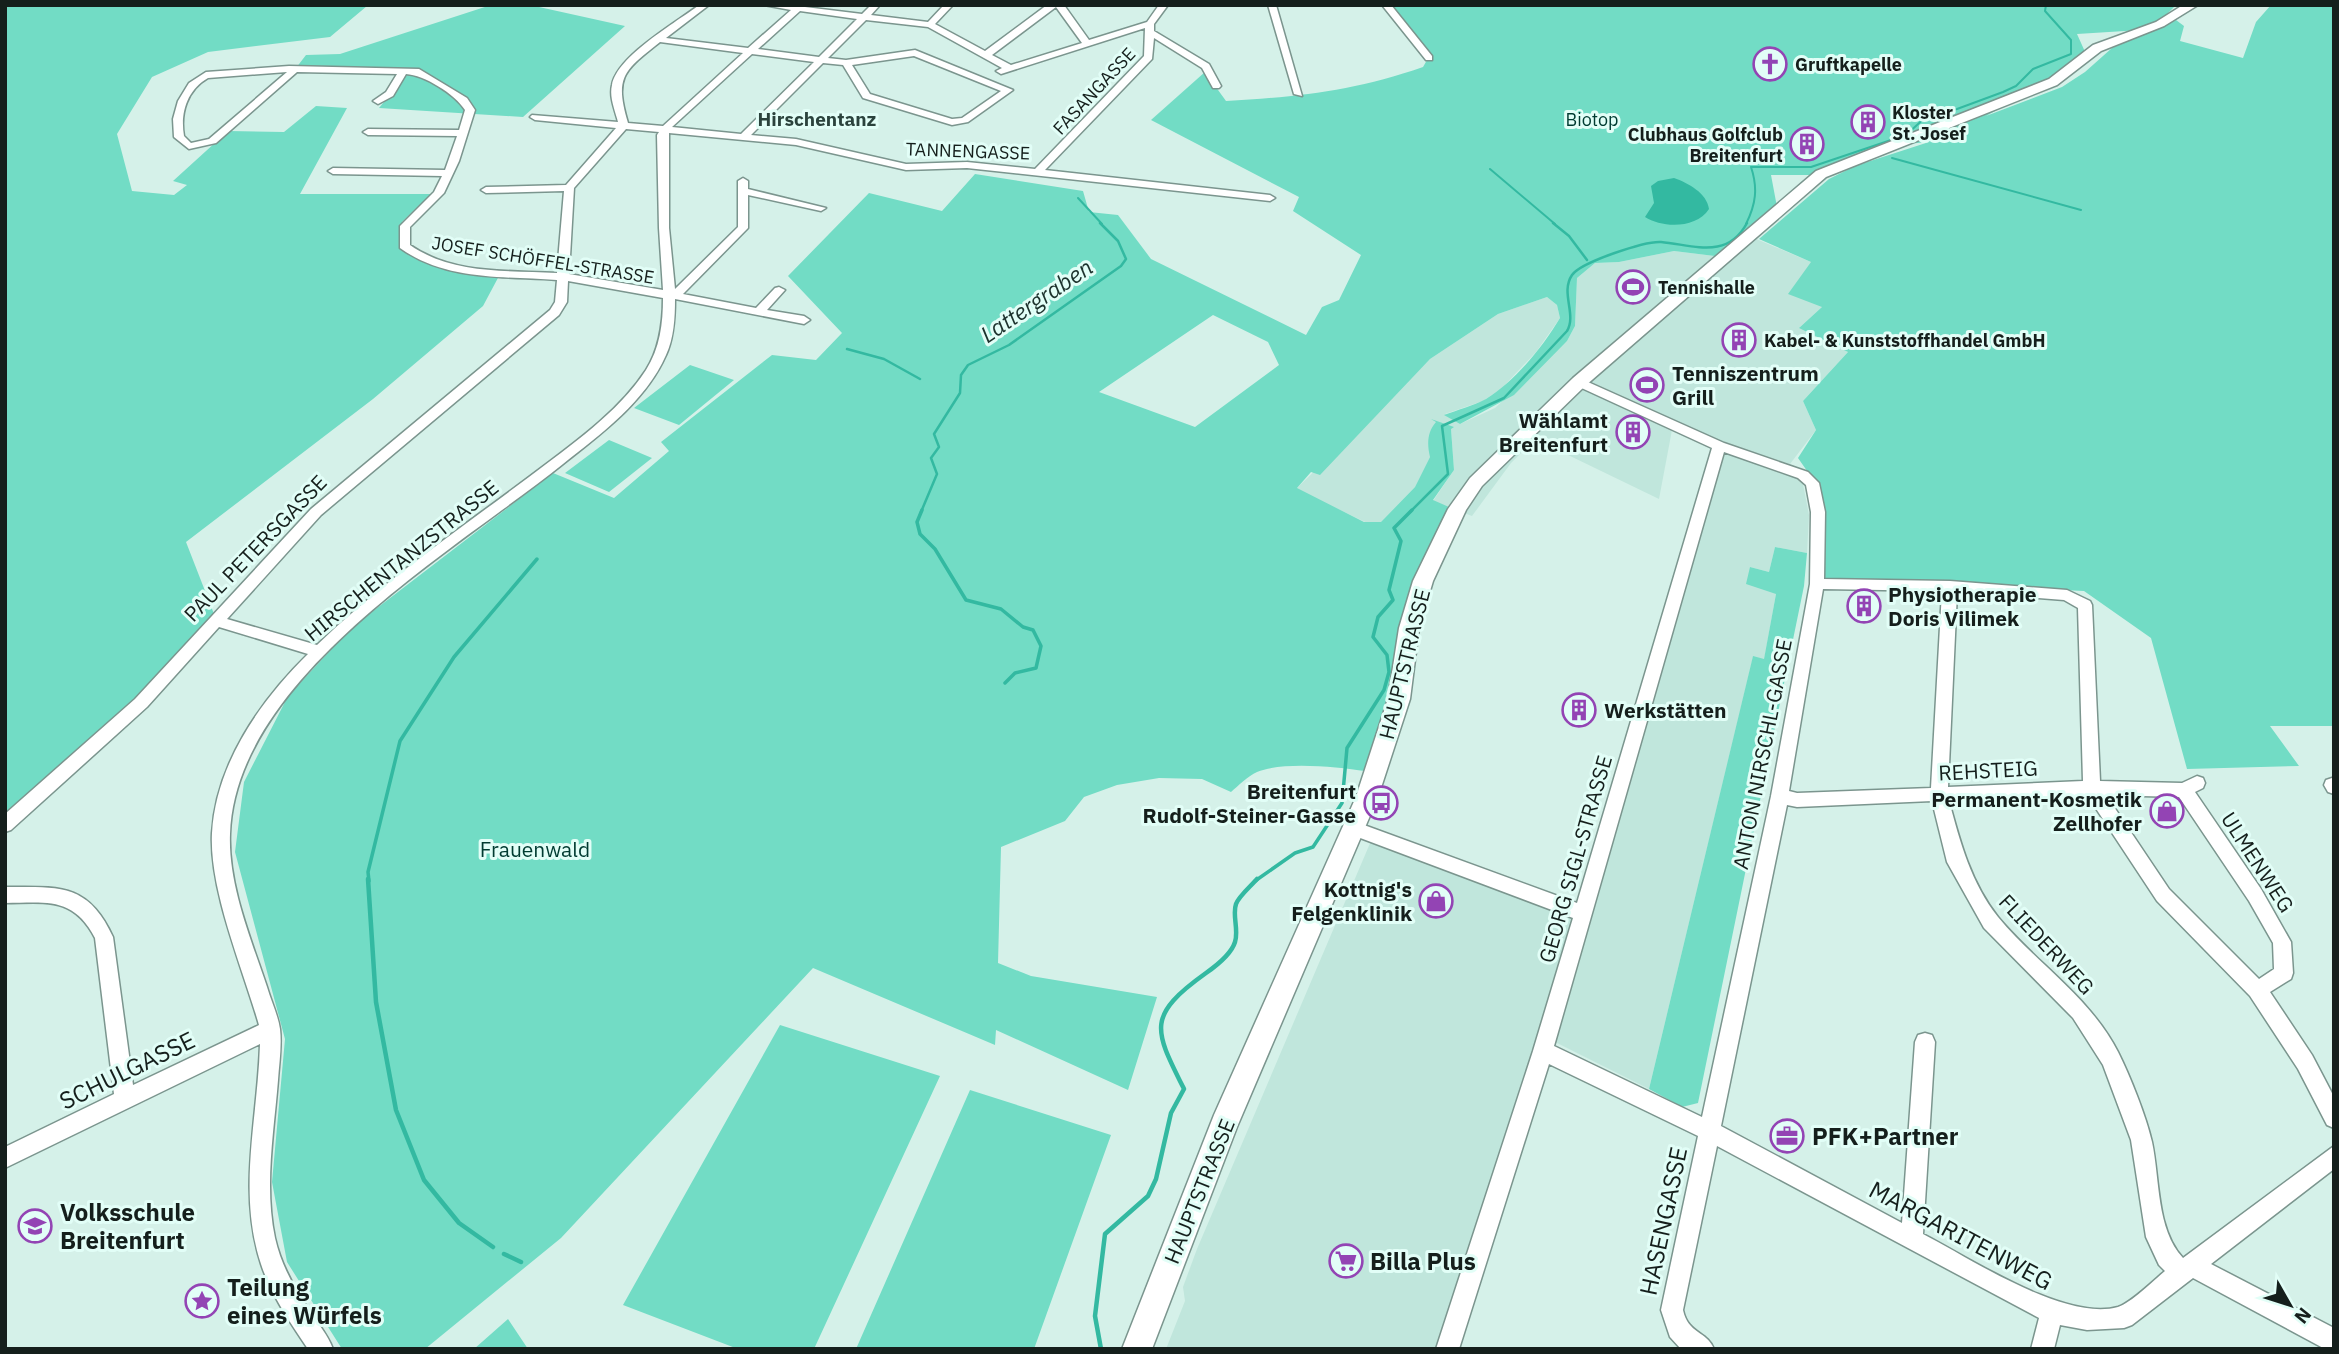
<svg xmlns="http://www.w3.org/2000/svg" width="2339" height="1354" viewBox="0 0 2339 1354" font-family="'IBM Plex Sans',sans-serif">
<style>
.built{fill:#c0e6dc}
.green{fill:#72dcc5;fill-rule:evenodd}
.water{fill:#33b9a1}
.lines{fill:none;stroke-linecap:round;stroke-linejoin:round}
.stream-far3{stroke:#33b9a1;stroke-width:2}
.stream-far2{stroke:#33b9a1;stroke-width:2.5}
.stream-far1{stroke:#33b9a1;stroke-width:3.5}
.stream{stroke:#33b9a1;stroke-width:4.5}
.minor-casing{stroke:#7b958e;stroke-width:3}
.major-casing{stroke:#7b958e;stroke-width:3}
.minor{fill:#fff;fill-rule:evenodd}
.major{fill:#fff;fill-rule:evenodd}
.labels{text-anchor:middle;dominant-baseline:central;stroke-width:6;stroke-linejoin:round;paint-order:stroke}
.far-poi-label{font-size:18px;font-weight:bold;fill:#151f1c;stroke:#e2fef7;text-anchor:start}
.far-street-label{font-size:18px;fill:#151f1c;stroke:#e2fef7}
.far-park-label{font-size:18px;fill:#003b31;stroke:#e2fef7}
.far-neighbourhood-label{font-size:19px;font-weight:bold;fill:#2b433d;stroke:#e2fef7}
.poi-label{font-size:21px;font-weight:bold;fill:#151f1c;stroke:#e2fef7;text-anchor:end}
.street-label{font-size:21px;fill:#151f1c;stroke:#e2fef7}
.park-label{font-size:21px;fill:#003b31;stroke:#e2fef7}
.water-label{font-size:23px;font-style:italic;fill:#1c322d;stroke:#e2fef7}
.near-street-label{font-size:24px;fill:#151f1c;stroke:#e2fef7}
.near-poi-label{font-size:24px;font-weight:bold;fill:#151f1c;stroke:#e2fef7;text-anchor:start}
</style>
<rect width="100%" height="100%" fill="#d5f1e9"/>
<!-- built -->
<path class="built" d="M 1754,238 L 1811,262 L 1822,307 L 1800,327 L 1848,352 L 1803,401 L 1816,430 L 1790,464 L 1716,441 L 1791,472 L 1803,484 L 1809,515 L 1807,553 L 1775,547 L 1769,572 L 1750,567 L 1776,594 L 1764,660 L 1753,657 L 1649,1089 L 1555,1042 L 1460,1349 L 1166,1349 L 1185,1301 L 1183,1287 L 1197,1249 L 1371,841 L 1572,918 L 1711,448 L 1672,430 L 1659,499 L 1535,439 L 1511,463 L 1472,516 L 1433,501 L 1454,470 L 1451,429 L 1436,422 L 1430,457 L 1415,487 L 1381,522 L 1365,522 L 1296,489 L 1430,359 L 1498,314 L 1547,297 L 1557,305 L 1560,318 L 1536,352 L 1502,388 L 1483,401 L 1445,414 L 1460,424 L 1495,408 L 1567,341 L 1575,326 L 1577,278 L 1595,263 L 1619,262 L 1674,251 L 1731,258 Z"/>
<!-- green -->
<path class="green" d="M 5,5 L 376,5 L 367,6 L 330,37 L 208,52 L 152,77 L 117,134 L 132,191 L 174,195 L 187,185 L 173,181 L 228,131 L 284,132 L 316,106 L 347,108 L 300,194 L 431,194 L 402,222 L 401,246 C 424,272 467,272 499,276 L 483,306 L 373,399 L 186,542 L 214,614 L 133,704 L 5,816 Z
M 491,5 L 530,5 L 625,26 L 523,117 L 379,108 L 410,70 L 296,68 L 306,55 L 340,54 Z
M 1385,5 L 2176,5 L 2167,14 L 2172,18 L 2141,30 L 2077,34 L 2086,54 L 2044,84 L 1986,116 L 2062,87 L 2085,72 L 2112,48 L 2176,20 L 2184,26 L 2180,41 L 2243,58 L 2256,22 L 2271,5 L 2334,5 L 2334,726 L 2270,726 L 2299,766 L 2187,769 L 2151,638 L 2084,591 L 1823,579 L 1819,488 L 1798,458 L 1816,430 L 1803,401 L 1848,352 L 1799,328 L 1822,307 L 1788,294 L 1811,262 L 1759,239 L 1829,179 L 1855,166 L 1929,142 L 1894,145 L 1816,175 L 1771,175 L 1777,207 L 1731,258 L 1674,251 L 1619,262 L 1595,263 L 1577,278 L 1575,326 L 1567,341 L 1514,395 L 1460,424 L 1444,415 C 1457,410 1473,406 1486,399 C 1515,381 1542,348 1560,318 L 1557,305 L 1547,297 L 1498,314 L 1430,359 L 1320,475 L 1311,472 L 1297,488 L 1364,522 L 1381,522 L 1415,487 L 1430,457 C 1427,445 1427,432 1436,422 L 1431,419 L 1454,427 L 1451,429 L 1454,470 L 1433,500 L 1449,507 L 1415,577 L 1392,697 L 1365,771 C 1337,767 1284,761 1257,772 C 1248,776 1238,786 1231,792 L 1202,779 L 1159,778 L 1117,785 L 1084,797 L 1065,821 L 1001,847 L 998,963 L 1031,976 L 1157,997 L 1128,1090 L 996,1030 L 995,1045 L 813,968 L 561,1238 L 425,1349 L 342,1349 L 287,1262 L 272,1182 L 285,1039 L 235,852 L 244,782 L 288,696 L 351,628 L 553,473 L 614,498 L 669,451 L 661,442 L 772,355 L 816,360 L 842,333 L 788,276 L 869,193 L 942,211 L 975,174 L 1083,191 L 1089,212 L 1118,215 L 1151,259 L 1306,335 L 1322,307 L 1339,300 L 1361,255 L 1293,211 L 1299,197 L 1151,120 L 1205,72 L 1226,101 C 1297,97 1354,91 1423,67 L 1430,55 ZM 1213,315 L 1268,342 L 1279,365 L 1195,427 L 1099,392 Z
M 690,365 L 734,380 L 679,425 L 634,408 Z
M 609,440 L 652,458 L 609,492 L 565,473 Z
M 1775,547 L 1807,553 L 1804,586 L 1698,1103 L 1682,1107 L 1649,1089 L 1753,656 L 1764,659 L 1776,594 L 1746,584 L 1750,567 L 1769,572 Z
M 780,1025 L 940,1076 L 814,1349 L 738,1349 L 623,1305 Z
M 970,1090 L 1111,1135 L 1034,1349 L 856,1349 Z
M 508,1319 L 528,1349 L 474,1349 Z"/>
<!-- water -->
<path class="water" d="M 1674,178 C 1688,183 1707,193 1709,209 C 1696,229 1662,228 1645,217 L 1654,203 L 1651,186 L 1658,181 Z"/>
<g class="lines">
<!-- stream-far3 -->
<path class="stream-far3" d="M 1892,158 L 2081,210
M 1490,169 L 1555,224
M 1078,198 L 1102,224
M 1746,224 C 1756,204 1758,188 1751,167 L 1811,167 L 1906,135 L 1928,115 L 1957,109 L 2003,92 L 2016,86 L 2033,69 L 2071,54 L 2071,40 L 2045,11 L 2046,5"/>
<!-- stream-far2 -->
<path class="stream-far2" d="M 1553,223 L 1569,236 L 1587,260
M 847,349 L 884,359 L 920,379
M 921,512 L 937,474 L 931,458 L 939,447 L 934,434 L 960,393 L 961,375 L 968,365 L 1009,345 L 1121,266 L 1126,259 L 1118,241 L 1100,223
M 1410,512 L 1448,474 L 1442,426 L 1504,398 L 1567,331 C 1577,314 1560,293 1572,275 C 1581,262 1645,241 1661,242 C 1694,245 1727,260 1747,223"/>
<!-- stream-far1 -->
<path class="stream-far1" d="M 922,510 L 917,522 L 920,534 L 935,549 L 966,600 L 1001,609 L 1023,627 L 1033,630 L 1041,646 L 1036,668 L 1015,673 L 1005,683
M 369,881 L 368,872 L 400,741 L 454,657 L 537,559
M 1255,881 L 1295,853 L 1313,847 L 1342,803 L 1347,748 L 1384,690 L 1389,672 L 1387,655 L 1373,637 L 1378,617 L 1393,600 L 1389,590 L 1401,541 L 1394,528 L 1412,510"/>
<!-- stream -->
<path class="stream" d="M 368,879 L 376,1002 L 396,1110 L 424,1180 L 459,1223 L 493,1247
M 504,1254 L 521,1262
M 1101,1349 L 1095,1316 L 1105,1234 L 1148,1196 L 1156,1179 L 1171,1113 L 1184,1089 C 1154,1029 1146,1016 1206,973 C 1216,966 1231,955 1235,942 C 1239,930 1232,915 1236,904 C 1239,896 1251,886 1257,879"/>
<defs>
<path id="minor" d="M 699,5 L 709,5 L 666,38 L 748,48 L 791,10 L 764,5 L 806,5 L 805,7 L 862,14 L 871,5 L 880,5 L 871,15 L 928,22 L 944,5 L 953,5 L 935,24 L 985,51 L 1047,5 L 1064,5 L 1089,40 L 1147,22 L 1159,5 L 1168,5 L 1154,24 L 1154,31 L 1209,64 L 1221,86 L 1219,88 L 1213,88 L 1202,68 L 1154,38 L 1152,59 L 1045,170 L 1270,195 L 1275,198 L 1270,201 L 967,168 L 906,170 L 796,145 L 669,133 L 669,228 L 675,289 L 738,227 L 738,181 L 743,178 L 748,181 L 748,189 L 826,208 L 821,211 L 748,195 L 748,228 L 683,294 L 756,308 L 775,288 L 779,287 L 785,290 L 767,310 L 804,316 L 810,320 L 804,324 L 675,299 C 675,318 674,338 666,355 C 646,401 601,434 563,464 C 453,552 235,678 230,834 C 228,885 251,939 267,987 C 271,1001 278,1015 280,1029 C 282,1046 279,1064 278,1080 C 274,1132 264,1186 275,1238 C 281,1265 294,1288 310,1311 C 318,1324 328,1335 333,1349 L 308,1349 C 290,1322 271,1295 261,1264 C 237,1191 258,1118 260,1044 L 5,1168 L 5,1147 L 114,1094 L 95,938 C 73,896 46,903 5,903 L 5,887 C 58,887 88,882 113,937 L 133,1085 L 259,1025 C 243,969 209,890 212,833 C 216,764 260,701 308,654 L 219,627 L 147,707 L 11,830 L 5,832 L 5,814 L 135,699 L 311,509 L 550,310 L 555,302 L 557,280 C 503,276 446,281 400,248 L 400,226 L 434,192 L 442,176 L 333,174 L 328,171 L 333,168 L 445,170 L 457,136 L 368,135 L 363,132 L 368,129 L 459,130 L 465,110 C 455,94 424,75 406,74 L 393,96 L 378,104 L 373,101 L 386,92 L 397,74 L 297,72 L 216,143 L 189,149 L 174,137 L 173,119 L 178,101 L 189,83 L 206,72 L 289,66 L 419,69 L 467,98 L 475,110 L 459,161 L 444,193 L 410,227 L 410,245 C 453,275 507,270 557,273 L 564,191 L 486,193 L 481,190 L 486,187 L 566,185 L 616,128 L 535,120 L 530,117 L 532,115 L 618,122 C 615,110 609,97 612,85 C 617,56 677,22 699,5 ZM 1056,7 L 1082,43 L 1011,65 L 992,55 ZM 800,11 L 857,19 L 819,57 L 758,49 ZM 866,20 L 928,27 L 1002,68 L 996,71 L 1001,74 L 1145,28 L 1144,56 L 1035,169 L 967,162 L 906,164 L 796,139 L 751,135 L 823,63 L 843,65 L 863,98 L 952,125 L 968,122 L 1013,90 L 915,50 L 846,60 L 828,58 ZM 660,42 L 743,53 L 663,126 L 628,123 C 614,76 624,71 660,42 ZM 752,54 L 814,62 L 741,134 L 672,127 ZM 914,56 L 1001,91 L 962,118 L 952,119 L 870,94 L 852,65 ZM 287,72 L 209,139 L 191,143 L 184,136 C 180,113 187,90 208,78 ZM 626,129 L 659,132 L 657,135 L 659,228 L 663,290 L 569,274 L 574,188 ZM 568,281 L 663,298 C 663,323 660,348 646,370 C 618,413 570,446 529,477 C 457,531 382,582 317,645 L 227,619 L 321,515 L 559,315 L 567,302 Z
M 1268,5 L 1276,5 L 1302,96 L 1294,94 Z
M 1382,5 L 1391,5 L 1432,56 L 1432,60 L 1426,60 Z
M 1579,378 L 1724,443 L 1808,472 L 1819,483 L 1825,512 L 1824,579 L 1950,581 L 2067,590 L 2090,601 L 2092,605 L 2100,781 L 2182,783 L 2197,776 L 2203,778 L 2205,783 L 2203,788 L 2195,792 L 2261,889 L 2291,942 L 2293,973 L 2291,979 L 2270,992 L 2312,1055 L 2334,1097 L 2334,1128 L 2327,1125 L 2298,1069 L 2250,996 L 2157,901 L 2087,795 L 1949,801 C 1960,842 1971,883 1998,917 C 2037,964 2090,997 2118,1052 C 2130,1076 2146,1116 2152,1142 C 2160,1179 2156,1229 2183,1258 L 2334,1146 L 2334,1169 L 2211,1264 L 2334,1328 L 2334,1349 L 2325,1349 L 2193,1278 L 2132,1325 L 2124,1328 L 2087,1330 L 2060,1325 L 2054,1349 L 2031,1349 L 2039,1318 L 1717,1146 L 1683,1310 C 1688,1334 1707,1331 1714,1349 L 1681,1349 L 1670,1337 L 1661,1310 L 1698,1136 L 1549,1064 L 1459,1349 L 1436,1349 L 1533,1051 L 1573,918 L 1347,833 L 1344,828 L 1347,823 L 1353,821 L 1577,903 L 1712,448 L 1575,385 L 1575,379 ZM 1724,452 L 1798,478 L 1806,485 L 1811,512 L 1810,584 L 1771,796 L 1702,1117 L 1554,1046 ZM 1823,589 L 1942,591 L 1931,788 L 1797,793 L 1789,791 ZM 1957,592 L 2064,600 L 2078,608 L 2083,781 L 1948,787 ZM 2106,795 L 2179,797 L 2249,901 L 2273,943 L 2274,969 L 2259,979 L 2169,889 ZM 1932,801 L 1947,862 L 1984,928 L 2073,1018 L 2103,1065 L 2131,1140 L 2146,1237 L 2159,1265 L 2165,1271 C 2153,1281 2131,1303 2118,1307 C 2065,1322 1970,1258 1923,1234 L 1935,1042 L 1932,1035 L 1925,1033 L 1918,1035 L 1915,1042 L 1902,1223 L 1721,1126 L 1787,805 L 1797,807 Z
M 2332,778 L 2334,779 L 2334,794 L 2328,792 L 2324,785 L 2326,780 Z"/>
<path id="major" d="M 2183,5 L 2198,5 L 2164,26 L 2101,51 L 2057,85 L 1826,177 L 1585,386 L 1482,486 L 1466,510 L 1433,581 L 1419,628 L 1410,699 L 1378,797 L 1237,1127 L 1152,1349 L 1122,1349 L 1214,1115 L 1356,797 L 1388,699 L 1399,628 L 1413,581 L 1448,509 L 1470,478 L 1573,378 L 1816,171 L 2049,79 L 2093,45 L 2156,22 Z"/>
</defs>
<!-- minor casing -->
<use href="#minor" class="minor-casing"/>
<!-- major casing -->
<use href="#major" class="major-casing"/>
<!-- minor -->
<use href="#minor" class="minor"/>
<!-- major -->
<use href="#major" class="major"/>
</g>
<!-- icons -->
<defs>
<symbol id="church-ring" viewBox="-11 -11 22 22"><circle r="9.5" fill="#e2fef7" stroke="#9344b4" stroke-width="1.5"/><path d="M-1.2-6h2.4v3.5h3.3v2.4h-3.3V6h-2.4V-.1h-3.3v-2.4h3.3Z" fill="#9344b4"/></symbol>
<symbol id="building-ring" viewBox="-11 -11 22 22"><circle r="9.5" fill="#e2fef7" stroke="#9344b4" stroke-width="1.5"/><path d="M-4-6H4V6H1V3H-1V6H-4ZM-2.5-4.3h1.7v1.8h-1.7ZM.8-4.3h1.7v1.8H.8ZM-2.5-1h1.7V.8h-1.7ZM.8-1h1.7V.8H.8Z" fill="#9344b4"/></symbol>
<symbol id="stadium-ring" viewBox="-11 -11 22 22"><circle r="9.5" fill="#e2fef7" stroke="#9344b4" stroke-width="1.5"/><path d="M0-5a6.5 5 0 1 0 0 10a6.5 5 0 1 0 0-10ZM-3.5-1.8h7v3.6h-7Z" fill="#9344b4"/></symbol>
<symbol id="bus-ring" viewBox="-11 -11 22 22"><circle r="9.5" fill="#e2fef7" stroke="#9344b4" stroke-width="1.5"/><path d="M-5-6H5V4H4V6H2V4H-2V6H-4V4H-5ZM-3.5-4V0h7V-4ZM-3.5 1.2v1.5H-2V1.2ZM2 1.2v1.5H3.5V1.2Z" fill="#9344b4"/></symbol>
<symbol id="shop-ring" viewBox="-11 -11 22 22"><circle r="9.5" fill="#e2fef7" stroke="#9344b4" stroke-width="1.5"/><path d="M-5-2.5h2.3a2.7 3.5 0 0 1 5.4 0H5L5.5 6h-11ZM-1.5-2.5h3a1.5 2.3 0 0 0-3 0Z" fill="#9344b4"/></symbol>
<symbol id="office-ring" viewBox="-11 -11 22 22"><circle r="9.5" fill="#e2fef7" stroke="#9344b4" stroke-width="1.5"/><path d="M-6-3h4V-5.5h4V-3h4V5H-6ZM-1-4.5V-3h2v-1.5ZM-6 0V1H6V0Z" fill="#9344b4"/></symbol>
<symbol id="school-ring" viewBox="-11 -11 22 22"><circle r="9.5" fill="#e2fef7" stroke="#9344b4" stroke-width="1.5"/><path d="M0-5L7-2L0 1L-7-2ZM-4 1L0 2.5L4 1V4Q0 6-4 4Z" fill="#9344b4"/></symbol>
<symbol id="supermarket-ring" viewBox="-11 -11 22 22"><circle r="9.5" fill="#e2fef7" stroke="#9344b4" stroke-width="1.5"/><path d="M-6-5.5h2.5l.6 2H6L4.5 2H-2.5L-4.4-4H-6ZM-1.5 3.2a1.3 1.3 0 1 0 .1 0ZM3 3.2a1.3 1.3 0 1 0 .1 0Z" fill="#9344b4"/></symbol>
<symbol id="sight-ring" viewBox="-11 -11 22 22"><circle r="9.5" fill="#e2fef7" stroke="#9344b4" stroke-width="1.5"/><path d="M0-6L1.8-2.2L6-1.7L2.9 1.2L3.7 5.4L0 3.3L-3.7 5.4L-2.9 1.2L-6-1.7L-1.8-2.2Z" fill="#9344b4"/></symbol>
</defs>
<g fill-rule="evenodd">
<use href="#church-ring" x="1751" y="45" width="38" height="38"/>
<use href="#building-ring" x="1849" y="103" width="38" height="38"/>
<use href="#building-ring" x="1788" y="125" width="38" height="38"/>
<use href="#stadium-ring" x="1614" y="268" width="38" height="38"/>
<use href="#building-ring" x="1720" y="321" width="38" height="38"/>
<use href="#stadium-ring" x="1628" y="366" width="38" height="38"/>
<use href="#building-ring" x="1614" y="413" width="38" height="38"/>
<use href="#building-ring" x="1845" y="587" width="38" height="38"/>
<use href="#building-ring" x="1560" y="691" width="38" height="38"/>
<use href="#bus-ring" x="1362" y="784" width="38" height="38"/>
<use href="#shop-ring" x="2148" y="792" width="38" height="38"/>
<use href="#shop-ring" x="1417" y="882" width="38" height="38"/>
<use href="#office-ring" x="1768" y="1117" width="38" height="38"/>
<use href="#school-ring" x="16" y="1207" width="38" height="38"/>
<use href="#supermarket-ring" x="1327" y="1242" width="38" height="38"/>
<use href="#sight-ring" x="183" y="1282" width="38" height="38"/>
</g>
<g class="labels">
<!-- far-poi labels -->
<g class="far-poi-label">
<text x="1795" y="64">Gruftkapelle</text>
<text x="1892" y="112">Kloster<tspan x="1892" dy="21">St. Josef</tspan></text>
<text x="1783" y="134" text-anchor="end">Clubhaus Golfclub<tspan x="1783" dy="21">Breitenfurt</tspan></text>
<text x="1658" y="287">Tennishalle</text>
<text x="1764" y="340">Kabel- &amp; Kunststoffhandel GmbH</text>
</g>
<!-- far-street labels -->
<g class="far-street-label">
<text transform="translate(1094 91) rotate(-47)">FASANGASSE</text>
<text transform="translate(968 151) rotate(2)">TANNENGASSE</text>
<text transform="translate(543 260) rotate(9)">JOSEF SCHÖFFEL-STRASSE</text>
</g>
<!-- far-park labels -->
<g class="far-park-label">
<text x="1592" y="119">Biotop</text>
</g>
<!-- far-neighbourhood labels -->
<g class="far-neighbourhood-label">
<text x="817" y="119">Hirschentanz</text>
</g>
<!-- poi labels -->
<g class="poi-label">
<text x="1672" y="373" text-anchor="start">Tenniszentrum<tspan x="1672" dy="24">Grill</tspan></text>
<text x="1608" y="420">Wählamt<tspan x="1608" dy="24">Breitenfurt</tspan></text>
<text x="1888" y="594" text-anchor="start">Physiotherapie<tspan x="1888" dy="24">Doris Vilimek</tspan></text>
<text x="1604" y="710" text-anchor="start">Werkstätten</text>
<text x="1356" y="791">Breitenfurt<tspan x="1356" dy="24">Rudolf-Steiner-Gasse</tspan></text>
<text x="2142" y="799">Permanent-Kosmetik<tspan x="2142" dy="24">Zellhofer</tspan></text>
<text x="1412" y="889">Kottnig's<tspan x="1412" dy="24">Felgenklinik</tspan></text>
</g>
<!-- street labels -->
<g class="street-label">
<text transform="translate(255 548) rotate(-46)">PAUL PETERSGASSE</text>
<text transform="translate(401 560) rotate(-39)">HIRSCHENTANZSTRASSE</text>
<text transform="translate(1404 664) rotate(-76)">HAUPTSTRASSE</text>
<text transform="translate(1762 754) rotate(-79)">ANTON NIRSCHL-GASSE</text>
<text transform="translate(1988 770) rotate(-3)">REHSTEIG</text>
<text transform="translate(1575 859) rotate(-74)">GEORG SIGL-STRASSE</text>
<text transform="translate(2258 862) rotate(57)">ULMENWEG</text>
<text transform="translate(2047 944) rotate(47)">FLIEDERWEG</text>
<text transform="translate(1199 1191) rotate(-68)">HAUPTSTRASSE</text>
</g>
<!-- park labels -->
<g class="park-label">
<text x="535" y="849">Frauenwald</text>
</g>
<!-- water labels -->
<g class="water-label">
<text transform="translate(1036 300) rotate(-34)">Lattergraben</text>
</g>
<!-- near-street labels -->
<g class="near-street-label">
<text transform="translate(127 1070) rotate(-26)">SCHULGASSE</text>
<text transform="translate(1663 1221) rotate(-78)">HASENGASSE</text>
<text transform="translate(1961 1235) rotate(28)">MARGARITENWEG</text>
</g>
<!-- near-poi labels -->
<g class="near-poi-label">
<text x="1812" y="1136">PFK+Partner</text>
<text x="60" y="1212">Volksschule<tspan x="60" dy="28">Breitenfurt</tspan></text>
<text x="1370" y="1261">Billa Plus</text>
<text x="227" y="1287">Teilung<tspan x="227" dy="28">eines Würfels</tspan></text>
</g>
</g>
<!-- border -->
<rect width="2339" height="1354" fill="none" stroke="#151f1c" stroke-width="14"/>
<!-- north arrow -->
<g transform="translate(2290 1305) rotate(129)" stroke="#e2fef7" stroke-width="5" paint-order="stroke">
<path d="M0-5L12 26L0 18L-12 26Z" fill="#151f1c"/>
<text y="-10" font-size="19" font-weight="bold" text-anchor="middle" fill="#151f1c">N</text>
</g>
</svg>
